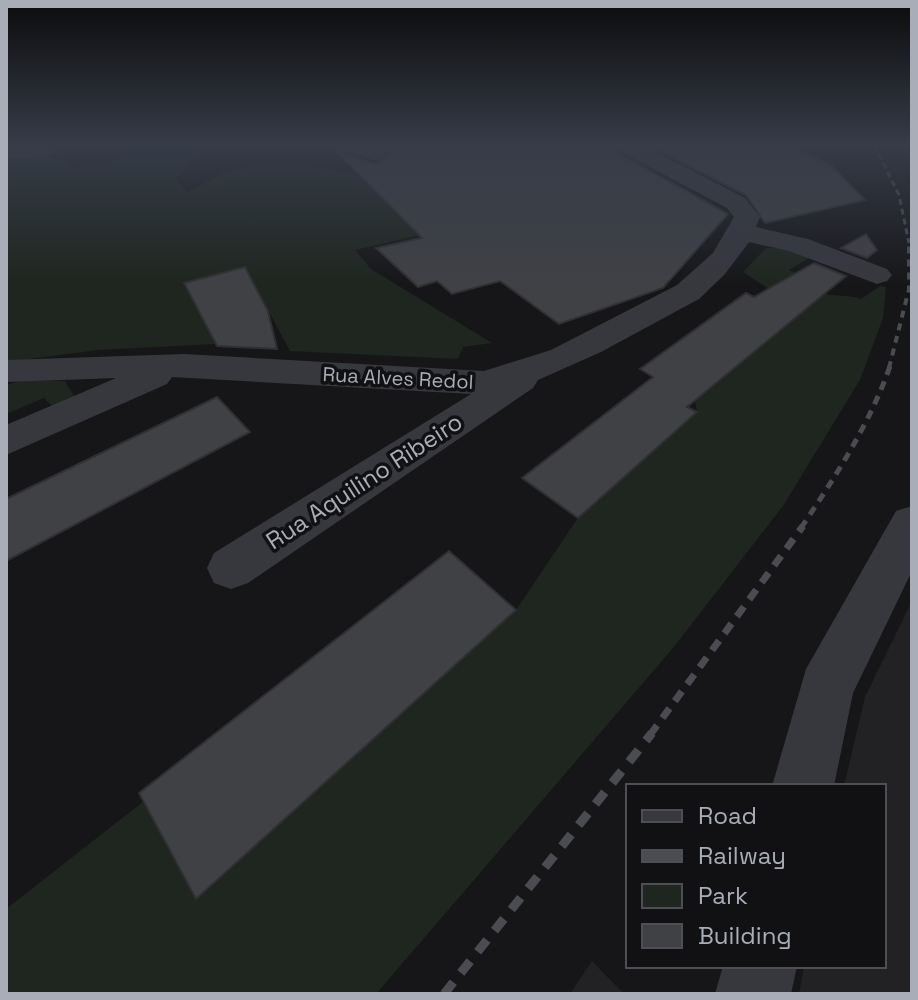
<svg xmlns="http://www.w3.org/2000/svg" width="918" height="1000" viewBox="0 0 918 1000" font-family="'Space Grotesk',sans-serif">
<style>
.built{fill:#222225}
.green{fill:#1e261f}
.building{fill:#404145;stroke:#303034;stroke-width:2}
.lines{fill:none;stroke-linecap:round;stroke-linejoin:round}
.minor{fill:#37383d;fill-rule:evenodd}
.rail-far4{stroke:#4a4c52;stroke-width:3;stroke-dasharray:6 4;stroke-linecap:butt}
.rail-far3{stroke:#4a4c52;stroke-width:4;stroke-dasharray:7 6;stroke-linecap:butt}
.rail-far2{stroke:#4a4c52;stroke-width:5;stroke-dasharray:9 7;stroke-linecap:butt}
.rail-far1{stroke:#4a4c52;stroke-width:7;stroke-dasharray:12 9;stroke-linecap:butt}
.rail{stroke:#4a4c52;stroke-width:9;stroke-dasharray:15 12;stroke-linecap:butt}
.labels{text-anchor:middle;dominant-baseline:central;stroke-width:7;stroke-linejoin:round;paint-order:stroke}
.far-street-label{font-size:20px;fill:#a8adb8;stroke:#111113}
.street-label{font-size:24px;fill:#a8adb8;stroke:#111113}
</style>
<rect width="100%" height="100%" fill="#161618"/>
<!-- built -->
<path class="built" d="M 912,601 L 912,994 L 799,994 L 804,966 L 884,966 L 884,786 L 844,786 L 865,697 Z
M 592,961 L 624,994 L 570,994 Z"/>
<!-- green -->
<path class="green" d="M 157,145 L 194,145 L 195,159 L 175,179 L 187,192 L 228,171 L 278,162 L 449,187 L 524,211 L 355,250 L 371,269 L 492,343 L 463,347 L 458,359 L 290,351 L 245,267 L 184,283 L 215,344 L 98,350 L 6,362 L 6,159 L 35,154 L 68,160 L 72,168 L 102,165 Z
M 766,248 L 783,248 L 811,257 L 789,270 L 824,285 L 822,293 C 835,297 849,294 861,299 L 880,286 L 886,287 L 883,318 L 860,380 L 783,506 L 673,648 L 376,994 L 6,994 L 6,909 L 144,801 L 196,899 L 516,610 L 578,518 L 697,413 L 695,400 L 775,293 L 743,272 Z
M 24,380 L 65,381 L 74,396 L 52,406 L 44,398 L 6,414 L 6,385 Z"/>
<!-- building -->
<path class="building" d="M 330,145 L 337,145 L 342,153 L 376,164 L 391,154 L 380,145 L 612,145 L 617,153 L 728,214 L 663,288 L 559,324 L 500,281 L 452,294 L 437,281 L 418,287 L 376,248 L 422,238 Z
M 649,145 L 788,145 L 831,165 L 865,200 L 765,223 L 746,195 Z
M 866,234 L 877,250 L 867,258 L 841,248 Z
M 814,263 L 846,276 L 687,407 L 697,412 L 578,518 L 522,478 L 653,377 L 640,369 L 746,293 L 754,297 Z
M 245,267 L 268,311 L 277,349 L 217,346 L 184,283 Z
M 217,397 L 250,432 L 6,561 L 6,499 Z
M 449,551 L 516,610 L 196,899 L 139,793 Z"/>
<g class="lines">
<!-- minor -->
<path class="minor" d="M 6,145 L 44,145 L 55,152 L 44,159 L 6,158 Z
M 340,145 C 356,145 376,141 388,154 L 377,161 L 343,150 Z
M 615,145 L 642,145 L 745,198 L 760,217 L 756,227 L 808,239 L 887,269 L 892,275 L 887,281 L 877,284 L 789,251 L 749,242 L 725,274 L 699,299 L 601,352 L 538,380 L 533,388 L 248,583 L 231,589 L 214,583 L 207,568 L 214,553 L 471,394 L 172,377 L 167,384 L 6,455 L 6,425 L 116,378 L 6,382 L 6,360 L 184,354 L 484,371 L 551,350 L 677,285 L 713,253 L 734,217 L 727,208 L 618,150 Z
M 912,506 L 912,571 L 853,693 L 834,786 L 772,786 L 806,669 L 896,511 Z
M 723,966 L 797,966 L 791,994 L 715,994 Z"/>
<!-- rail-far4 -->
<path class="rail-far4" d="M 874,145 L 899,195 L 909,243"/>
<!-- rail-far3 -->
<path class="rail-far3" d="M 889,368 L 909,289 L 909,241"/>
<!-- rail-far2 -->
<path class="rail-far2" d="M 801,528 C 835,477 870,424 890,366"/>
<!-- rail-far1 -->
<path class="rail-far1" d="M 650,735 L 803,526"/>
<!-- rail -->
<path class="rail" d="M 444,994 L 652,733"/>
</g>
<!-- sky -->
<linearGradient id="sky" x2="0" y2="1"><stop stop-color="#0c0c0d"/><stop offset="0.51" stop-color="#363c48"/><stop offset="1" stop-color="#363c48" stop-opacity="0"/></linearGradient>
<rect width="918" height="285" fill="url(#sky)"/>
<g class="labels">
<!-- far-street labels -->
<g class="far-street-label">
<text transform="translate(398 378) rotate(3)">Rua Alves Redol</text>
</g>
<!-- street labels -->
<g class="street-label">
<text transform="translate(364 481) rotate(-33)">Rua Aquilino Ribeiro</text>
</g>
</g>
<!-- border -->
<rect width="918" height="1000" fill="none" stroke="#a8adb8" stroke-width="16"/>
<!-- legend -->
<rect x="626" y="784" width="260" height="184" fill="#111113" stroke="#4d4f55" stroke-width="2"/>
<rect x="642" y="810" width="40" height="12" fill="#37383d" stroke="#4d4f55" stroke-width="2"/>
<text x="698" y="824" font-size="24" fill="#a8adb8">Road</text>
<rect x="642" y="850" width="40" height="12" fill="#4a4c52" stroke="#4d4f55" stroke-width="2"/>
<text x="698" y="864" font-size="24" fill="#a8adb8">Railway</text>
<rect x="642" y="884" width="40" height="24" fill="#1e261f" stroke="#4d4f55" stroke-width="2"/>
<text x="698" y="904" font-size="24" fill="#a8adb8">Park</text>
<rect x="642" y="924" width="40" height="24" fill="#404145" stroke="#4d4f55" stroke-width="2"/>
<text x="698" y="944" font-size="24" fill="#a8adb8">Building</text>
</svg>
